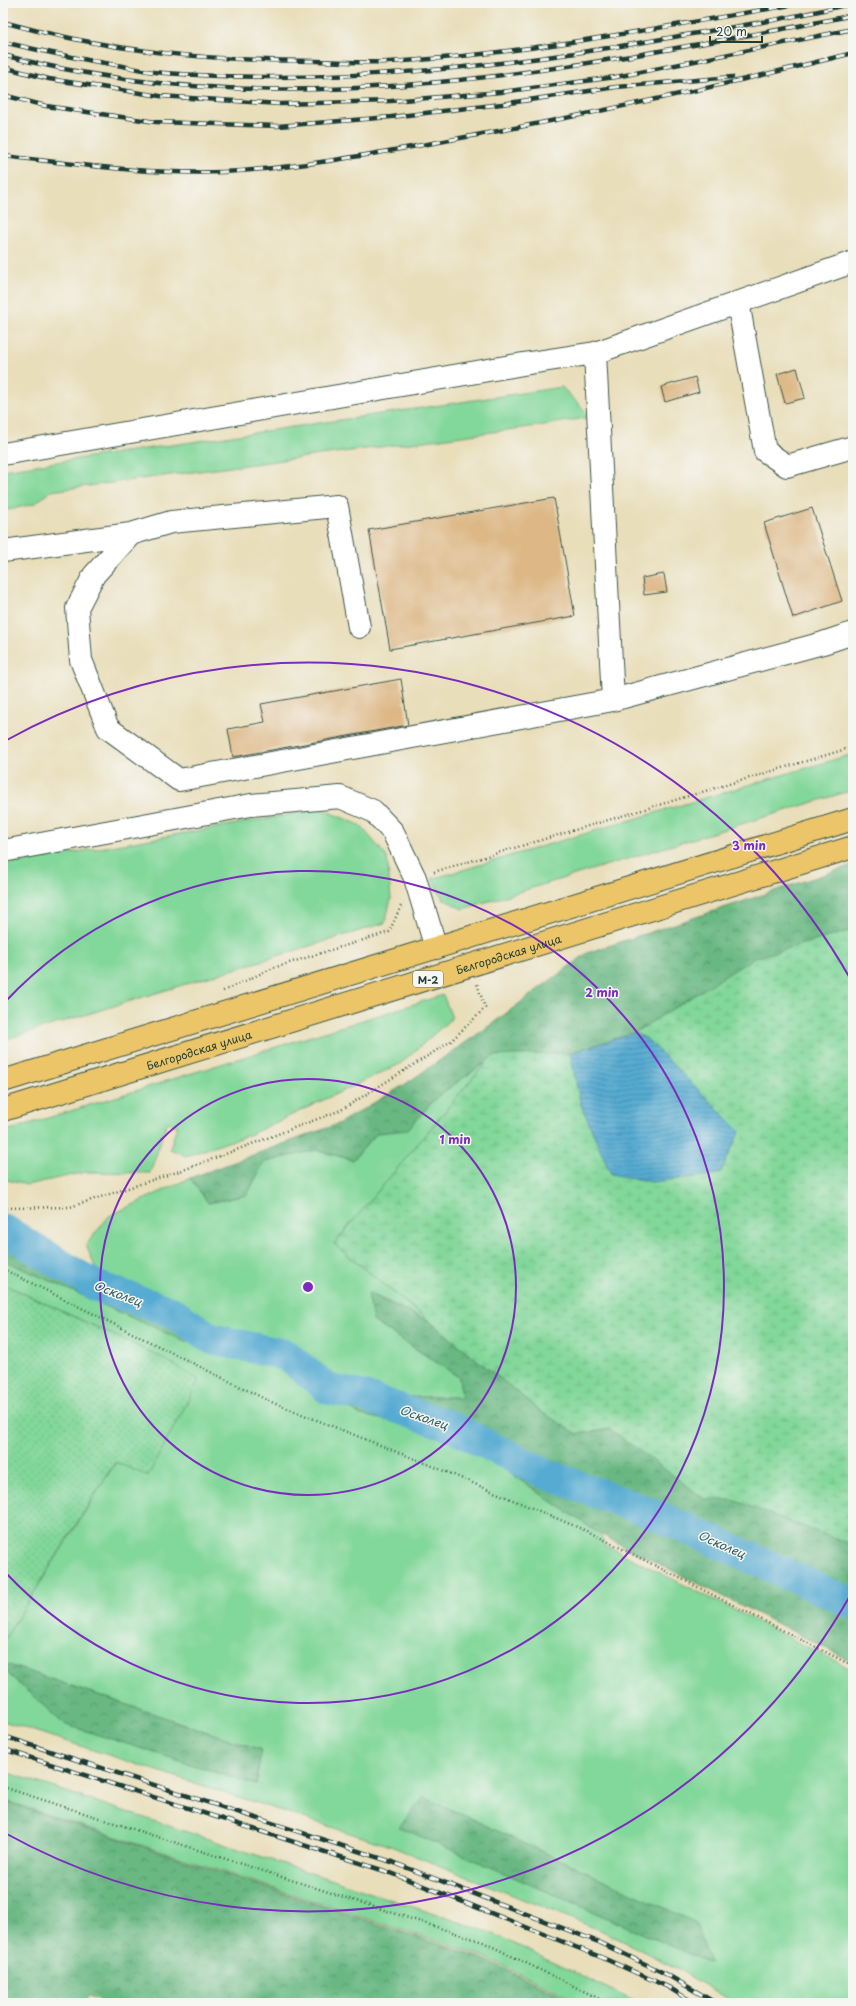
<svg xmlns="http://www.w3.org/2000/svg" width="856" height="2006" viewBox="0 0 856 2006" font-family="'Playpen Sans',sans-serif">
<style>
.green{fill:#82d79a;stroke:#508a67}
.forest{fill:url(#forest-crowns);stroke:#447a5b}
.wetland{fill:url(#wetland-marsh);stroke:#508a67}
.garden{fill:url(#garden-dots);stroke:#508a67}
.water{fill:url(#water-rules);stroke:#3a7483}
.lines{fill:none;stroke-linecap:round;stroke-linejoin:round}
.river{stroke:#56abd2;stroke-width:31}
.building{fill:#ddb886}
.minor-casing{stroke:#3d5548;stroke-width:24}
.major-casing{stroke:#3d5548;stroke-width:24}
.path{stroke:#3d5548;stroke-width:2.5;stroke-dasharray:1 3;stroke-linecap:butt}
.minor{stroke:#fff;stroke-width:22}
.major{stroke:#ecc569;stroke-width:22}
.rail-casing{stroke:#1f3d34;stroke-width:4.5}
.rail{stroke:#f6f6f2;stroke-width:3;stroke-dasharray:9;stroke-linecap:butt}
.ring{fill:none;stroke:#7b2cbf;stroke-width:2}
.labels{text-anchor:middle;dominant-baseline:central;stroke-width:3;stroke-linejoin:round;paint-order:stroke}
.shield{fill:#f6f6f2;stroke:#60746d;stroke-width:1}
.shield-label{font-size:10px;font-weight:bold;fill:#1f3d34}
.street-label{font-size:11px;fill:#1f3d34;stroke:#f6f6f2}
.water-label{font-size:12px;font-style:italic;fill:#305e63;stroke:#f6f6f2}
.centre{fill:#7b2cbf;stroke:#f6f6f2;stroke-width:2}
.ring-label{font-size:12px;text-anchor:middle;font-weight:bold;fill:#7b2cbf;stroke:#f6f6f2;stroke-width:3;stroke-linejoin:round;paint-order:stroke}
</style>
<defs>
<pattern id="forest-crowns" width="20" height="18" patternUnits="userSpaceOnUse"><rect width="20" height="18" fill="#69b882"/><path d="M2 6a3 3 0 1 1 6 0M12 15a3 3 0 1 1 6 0" fill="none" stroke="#56976b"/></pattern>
<pattern id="wetland-marsh" width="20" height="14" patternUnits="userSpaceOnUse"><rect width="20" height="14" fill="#82d79a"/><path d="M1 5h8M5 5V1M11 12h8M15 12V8" fill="none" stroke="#70b985"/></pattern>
<pattern id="garden-dots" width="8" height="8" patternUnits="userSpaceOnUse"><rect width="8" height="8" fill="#82d79a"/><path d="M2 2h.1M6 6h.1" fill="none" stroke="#70b985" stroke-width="1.8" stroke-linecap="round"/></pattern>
<pattern id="water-rules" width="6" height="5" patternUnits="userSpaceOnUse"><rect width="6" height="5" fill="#56abd2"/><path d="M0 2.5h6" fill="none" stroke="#478cab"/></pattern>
</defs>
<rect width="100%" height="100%" fill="#f6f6f2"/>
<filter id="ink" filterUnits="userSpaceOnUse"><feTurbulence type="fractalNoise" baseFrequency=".025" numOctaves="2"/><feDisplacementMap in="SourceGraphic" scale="8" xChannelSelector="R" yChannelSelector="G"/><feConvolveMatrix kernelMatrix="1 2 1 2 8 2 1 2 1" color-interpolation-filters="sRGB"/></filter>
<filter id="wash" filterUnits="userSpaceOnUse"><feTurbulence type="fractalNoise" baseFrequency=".012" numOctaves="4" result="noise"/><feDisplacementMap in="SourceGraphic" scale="16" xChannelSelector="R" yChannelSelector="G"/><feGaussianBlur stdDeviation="0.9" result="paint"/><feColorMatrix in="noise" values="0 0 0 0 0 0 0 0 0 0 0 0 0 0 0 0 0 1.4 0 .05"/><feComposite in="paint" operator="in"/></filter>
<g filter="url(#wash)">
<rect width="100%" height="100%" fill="#e9deba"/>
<!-- green -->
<path class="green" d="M 562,387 L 591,417 L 545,425 L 51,491 L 34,504 L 3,511 L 3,470 Z
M 853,754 L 853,790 L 463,909 L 443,899 L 432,879 Z
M 321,809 L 360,825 L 387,857 L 391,899 L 385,923 L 3,1040 L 3,865 Z
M 443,995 L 452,1018 L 400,1064 L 249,1135 L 186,1156 L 170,1149 L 177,1126 L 167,1122 L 150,1173 L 86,1172 L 27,1185 L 3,1179 L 3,1132 Z
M 487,1061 L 334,1244 L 430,1322 L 369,1293 L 373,1321 L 459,1377 L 462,1397 L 407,1397 L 333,1377 L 295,1348 L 220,1332 L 164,1296 L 98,1274 L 86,1245 L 109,1216 L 190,1178 L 209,1203 L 247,1195 L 264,1162 L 316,1150 L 353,1160 L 377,1133 L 407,1129 L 438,1096 Z
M 3,1260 L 184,1341 L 201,1341 L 282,1359 L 322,1394 L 361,1415 L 421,1427 L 497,1464 L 600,1534 L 605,1545 L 853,1670 L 853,2003 L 735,2003 L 674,1967 L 607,1933 L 393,1847 L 3,1721 L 3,1669 L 64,1724 L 256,1784 L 261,1750 L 3,1663 L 3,1642 L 116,1462 L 161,1357 L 3,1284 Z
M 3,1771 L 492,1933 L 638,2003 L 582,2003 L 482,1956 L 3,1800 Z"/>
<!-- forest -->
<path class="forest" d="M 853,865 L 853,930 L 754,958 L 634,1033 L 570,1053 L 494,1056 L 438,1096 L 407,1130 L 377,1133 L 353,1160 L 316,1150 L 264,1162 L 247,1195 L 208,1203 L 190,1178 L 338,1124 L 404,1085 L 485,1029 L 587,953 Z
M 3,1234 L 95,1289 L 171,1316 L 201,1341 L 184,1341 L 3,1260 Z
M 368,1293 L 430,1322 L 543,1413 L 578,1434 L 610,1429 L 705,1499 L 733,1500 L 853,1545 L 853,1598 L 789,1566 L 549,1466 L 407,1397 L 462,1397 L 459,1377 L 373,1321 Z
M 330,1393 L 449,1430 L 542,1477 L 658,1521 L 853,1609 L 853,1662 L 600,1534 L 497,1464 L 421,1427 L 361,1415 L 322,1394 Z
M 3,1663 L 261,1750 L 256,1785 L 64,1724 L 3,1669 Z
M 424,1797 L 695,1922 L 710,1963 L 399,1827 Z
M 3,1801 L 481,1958 L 578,2003 L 111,2003 L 88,1996 L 84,2003 L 3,2003 L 3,1947 L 5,1941 L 3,1940 Z"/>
<!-- wetland -->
<path class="wetland" d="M 853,930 L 853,1545 L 733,1500 L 705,1499 L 610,1429 L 578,1434 L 543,1413 L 334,1244 L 487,1061 L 494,1056 L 570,1053 L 581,1105 L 647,1039 L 634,1033 L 754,958 Z"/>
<!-- garden -->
<path class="garden" d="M 3,1284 L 161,1357 L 199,1380 L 148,1476 L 115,1462 L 3,1642 Z"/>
<!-- water -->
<path class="water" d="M 634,1033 L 647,1039 L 740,1131 L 720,1174 L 652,1182 L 611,1174 L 581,1105 L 570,1053 Z"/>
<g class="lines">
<!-- river -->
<path class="river" d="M 3,1229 L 96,1286 L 172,1312 L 212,1339 L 286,1355 L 328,1389 L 362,1396 L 450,1426 L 544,1473 L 661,1517 L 853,1604"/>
</g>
<g id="blocks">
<!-- building -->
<path class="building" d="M 797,368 L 805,398 L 785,403 L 777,374 Z
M 695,377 L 699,392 L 665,402 L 661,387 Z
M 554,498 L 575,616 L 390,649 L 369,530 Z
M 812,508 L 842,601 L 793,618 L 764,523 Z
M 664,574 L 667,592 L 644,595 L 642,578 Z
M 401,679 L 408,725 L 233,757 L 228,729 L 265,722 L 261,704 Z"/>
</g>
</g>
<g filter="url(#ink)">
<use href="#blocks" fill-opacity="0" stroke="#3d5548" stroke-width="1"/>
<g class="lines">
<defs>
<path id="minor" d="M 738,302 L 765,451 L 787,466 L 853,447
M 3,454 L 523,364 L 595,353 L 853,262
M 3,551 L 131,534
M 359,627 L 337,506 L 171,522 L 131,534 L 94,575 L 77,608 L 81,660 L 108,728 L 179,780 L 613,700 L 595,353
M 613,700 L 823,643 L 853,633
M 3,851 L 251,805 L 340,797 L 373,811 L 393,832 L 415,878 L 436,948"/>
<g id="major">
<path d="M 3,1081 L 853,819"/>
<path id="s1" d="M 3,1110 L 853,847"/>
</g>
</defs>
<!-- minor casing -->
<use href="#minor" class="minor-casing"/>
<!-- major casing -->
<use href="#major" class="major-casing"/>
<!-- path -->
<path class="path" d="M 434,872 L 853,747
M 223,991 L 273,968 L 389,932 L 402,904
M 3,1208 L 70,1207 L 186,1169 L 341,1110 L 450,1042 L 485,1008 L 477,984
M 3,1269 L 269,1401 L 430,1465 L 589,1532 L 853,1666
M 3,1787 L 483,1942 L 608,2003"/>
<!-- minor -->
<use href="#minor" class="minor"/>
<!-- major -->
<use href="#major" class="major"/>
<defs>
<path id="rail" d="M 3,22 C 107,51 208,61 316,61 C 340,62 365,63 389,62 C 529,54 666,26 803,3
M 3,42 C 41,51 79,59 117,65 C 133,68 148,72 164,73 C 331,85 498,68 662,39 C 726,28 790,19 853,3
M 3,55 C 223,113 450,89 671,49 C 732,38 793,28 853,15
M 3,67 L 49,79 L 160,96 L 280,104 L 391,101 L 501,92 L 616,77 L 853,29
M 3,95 L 46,106 L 156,122 L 278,126 L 391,117 L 502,104 L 616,87 L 732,77
M 3,156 C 76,164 150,175 223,172 C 301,168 378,153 455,139 C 589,115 721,86 853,53
M 3,1736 L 392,1862 L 601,1943 L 664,1973 L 716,2003
M 3,1749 L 391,1873 L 603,1958 L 668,1987 L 694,2003"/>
</defs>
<!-- rail casing -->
<use href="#rail" class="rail-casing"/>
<!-- rail -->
<use href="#rail" class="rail"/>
</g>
</g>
<!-- distance rings -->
<g class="ring">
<circle cx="308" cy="1287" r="208"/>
<path d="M4 1003A416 416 0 1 1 4 1571"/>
<path d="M851 1594A624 624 0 0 1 5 1833M5 741A624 624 0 0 1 851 980"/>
</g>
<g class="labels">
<!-- shield labels -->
<rect class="shield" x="413" y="971" width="30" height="16" rx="3"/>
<g class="shield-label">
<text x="428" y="979">М-2</text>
</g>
<!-- street labels -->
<g class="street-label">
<text stroke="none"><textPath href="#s1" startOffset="529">Белгородская улица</textPath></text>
<text stroke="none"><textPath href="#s1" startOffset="205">Белгородская улица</textPath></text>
</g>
<!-- water labels -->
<g class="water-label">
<text transform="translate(118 1293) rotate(21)">Осколец</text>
<text transform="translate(424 1417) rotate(19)">Осколец</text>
<text transform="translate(722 1544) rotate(24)">Осколец</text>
</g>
</g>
<circle cx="308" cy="1287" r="6" class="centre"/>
<g class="ring-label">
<text x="749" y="850">3 min</text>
<text x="602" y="997">2 min</text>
<text x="455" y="1144">1 min</text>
</g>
<!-- margin -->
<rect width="856" height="2006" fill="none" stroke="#f6f6f2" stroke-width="16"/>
<!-- scale -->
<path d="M710 36v6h52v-6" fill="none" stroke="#1f3d34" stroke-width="2"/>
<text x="716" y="36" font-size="12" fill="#1f3d34" stroke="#f6f6f2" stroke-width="3" paint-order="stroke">20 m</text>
</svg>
